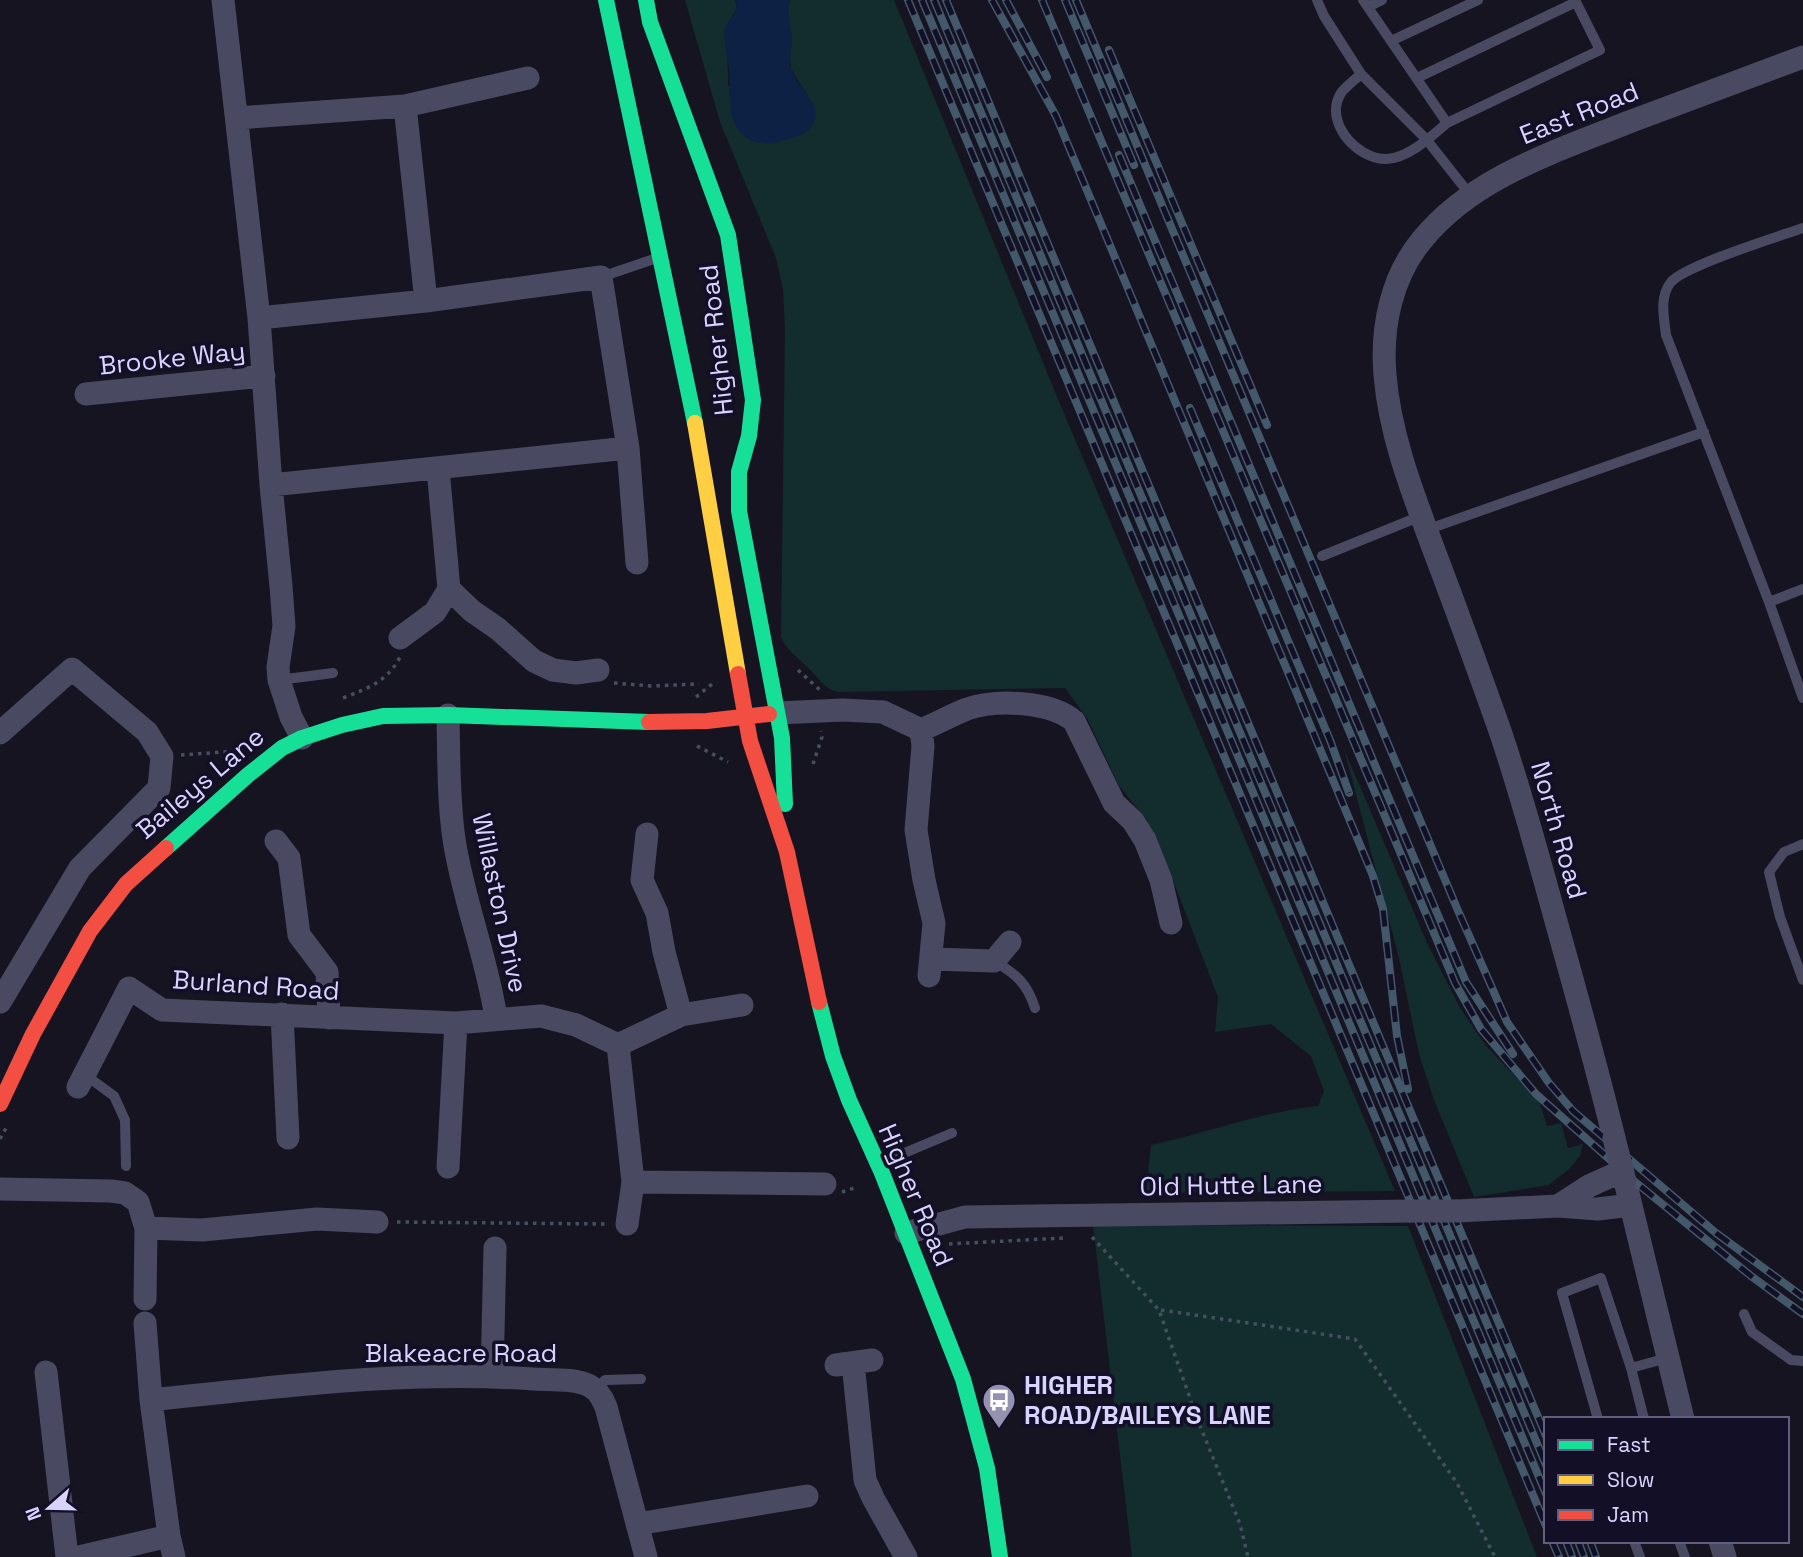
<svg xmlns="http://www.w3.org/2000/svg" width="1803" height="1557" viewBox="0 0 1803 1557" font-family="'Space Grotesk',sans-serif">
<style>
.green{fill:#132c2d}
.water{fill:#0d2144}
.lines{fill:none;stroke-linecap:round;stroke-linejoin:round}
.path{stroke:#44505f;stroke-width:3.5;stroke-dasharray:3.5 5;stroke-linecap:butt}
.lane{stroke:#4a4962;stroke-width:10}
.street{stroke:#4a4962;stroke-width:23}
.fast{stroke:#16e098;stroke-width:16}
.slow{stroke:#ffcf43;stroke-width:16}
.jam{stroke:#f24e42;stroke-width:16}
.rail-casing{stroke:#43596b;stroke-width:8}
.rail{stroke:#130f26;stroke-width:5;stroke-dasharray:16;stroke-linecap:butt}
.street-bridge{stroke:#4a4962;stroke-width:23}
.labels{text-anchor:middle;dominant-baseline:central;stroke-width:7;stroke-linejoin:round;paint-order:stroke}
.street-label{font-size:26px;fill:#d9d4ff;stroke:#130f26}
.poi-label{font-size:26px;font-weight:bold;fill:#d9d4ff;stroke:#130f26;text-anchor:start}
</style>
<rect width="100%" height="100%" fill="#161421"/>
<!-- green -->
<path class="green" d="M 685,0 L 735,0 C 740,12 731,15 728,24 C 725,32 729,73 728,86 L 814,106 L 791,69 L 790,57 L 792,38 L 787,13 L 790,0 L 894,0 L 1065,416 L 1395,1191 L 1146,1193 L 1151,1145 C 1207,1133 1261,1112 1318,1106 L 1324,1091 L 1311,1056 L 1271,1024 L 1215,1032 L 1218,997 L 1157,839 L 1146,819 L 1119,786 L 1088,720 L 1065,688 L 838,692 C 821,687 819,677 807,667 C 797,656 787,651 781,637 L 785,329 L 783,290 L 776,258 L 720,122 Z
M 1344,749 L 1428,945 L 1459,1006 L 1486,1046 L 1539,1101 L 1547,1126 L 1561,1123 L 1568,1148 L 1583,1144 L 1580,1156 L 1569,1169 L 1549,1185 L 1474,1197 L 1434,1100 L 1419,1054 L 1399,958 Z
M 1093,1225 L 1408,1226 L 1537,1557 L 1132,1557 Z"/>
<!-- water -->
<path class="water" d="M 735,0 L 790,0 C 787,14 790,23 792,37 C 793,47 788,58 791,69 C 797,87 825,105 812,126 C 807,136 789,138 779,142 C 771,144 761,144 753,141 C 724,129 731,95 729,70 C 728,58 722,39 725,28 C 729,17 741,13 735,0 Z"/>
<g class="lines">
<!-- path -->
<path class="path" d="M 798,670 L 821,691
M 614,683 L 651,686 L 699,684
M 696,697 L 712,684
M 343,698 C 368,688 387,682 400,657
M 697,746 L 728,762
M 181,755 L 236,751
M 813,764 L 822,737 L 821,731
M 0,1139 L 6,1128
M 842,1192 L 857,1187
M 397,1222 L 606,1224
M 1092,1237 L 1159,1310 L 1198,1421 L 1240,1524 L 1248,1557
M 949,1244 L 1063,1238
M 1161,1310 L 1355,1339 L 1457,1483 L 1495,1557"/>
<!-- lane -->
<path class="lane" d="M 1317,0 L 1324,16 L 1361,74 L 1426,139 L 1471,196
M 1368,7 L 1382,0
M 1391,41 L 1478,0
M 1361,74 C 1355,80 1346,86 1341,93 C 1323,122 1357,159 1386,159 C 1407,159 1431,137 1447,123 L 1363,0
M 1417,78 L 1576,2
M 1447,123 L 1600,50 L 1575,0
M 1803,228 C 1777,237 1686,265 1671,282 C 1659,297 1664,317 1666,335 L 1769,602 L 1803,698
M 601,277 L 654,259
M 1426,530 L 1704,432
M 1322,556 L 1421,516
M 1769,602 L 1803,589
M 279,680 L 333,673
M 1803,844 L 1784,852 L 1769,872 L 1780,917 L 1803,980
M 994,961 C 1016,974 1027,983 1035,1008
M 84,1074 L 114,1096 L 125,1120 L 126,1166
M 883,1162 L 952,1133
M 1744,1314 L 1752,1332 L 1791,1360 L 1803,1361
M 1631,1368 L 1667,1358
M 595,1390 L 605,1380 L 641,1379
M 1598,1419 L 1562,1293 L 1601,1278 L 1631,1368 L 1644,1419
M 1634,1541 L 1640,1557
M 1679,1541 L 1685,1557"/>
<!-- street -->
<path class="street" d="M 223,0 L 259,318 L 271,485 L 281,586 L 284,626 L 278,667 L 279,680 L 291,717 L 302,738
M 405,106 L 426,301
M 237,118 L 405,106 L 528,78
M 259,318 L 426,301 L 601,277 L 628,448 L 637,563
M 86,394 L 264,376
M 271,485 L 628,448
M 449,589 L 472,611 L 498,629 L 534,661 L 553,670 L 576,673 L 598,670
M 400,638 L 435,612 L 449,589 L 438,469
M 778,713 L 843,710 L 883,712 L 921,730 L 923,746 L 916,830 L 924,880 L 934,923 L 929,976
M 448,715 C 449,756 448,798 454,839 C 463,900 487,957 496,1018
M 921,730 C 937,723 952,715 967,709 C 996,699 1050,701 1074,721 L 1114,803 L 1133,821 L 1145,840 L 1161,880 L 1171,923
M 0,733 L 72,669 L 147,732 L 162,756 L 159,788 L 80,868 L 0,1002
M 647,834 L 642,880 L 657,913 L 664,952 L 681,1015
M 276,841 L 289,858 L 299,935 L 327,972 L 329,1018
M 932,959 L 994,961 L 1010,942
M 282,1014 L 288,1138
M 618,1045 L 633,1182 L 627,1224
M 78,1087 L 129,988 L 162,1010 L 456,1023 L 541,1016 L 576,1025 L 618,1045 L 681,1015 L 742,1005
M 1614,1138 C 1597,1069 1578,1000 1559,932 C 1540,863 1522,795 1499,728 C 1478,669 1457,611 1435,553 C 1414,496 1390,437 1385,375 C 1381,328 1391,277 1422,240 C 1473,177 1557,151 1629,122 C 1687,100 1745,79 1803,57
M 448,1167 L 456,1023
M 1625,1181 L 1683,1419
M 633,1182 L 825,1184
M 0,1189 L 111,1191 L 125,1193 L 138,1202 L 146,1228 L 145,1299
M 1558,1206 L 1589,1186 L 1622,1171
M 1457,1211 L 1558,1206 L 1598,1209 L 1631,1205
M 146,1228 L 202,1230 L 317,1219 L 377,1222
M 906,1233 L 965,1217 L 1411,1211
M 145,1323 L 151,1400 L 169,1536 L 174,1557
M 853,1363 L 865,1480 L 873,1498 L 906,1557
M 836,1365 L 872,1360
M 46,1372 L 67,1557
M 492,1376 L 495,1248
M 151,1400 C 277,1387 405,1370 533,1379 C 550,1380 575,1378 590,1386 C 599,1391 603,1399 606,1407 L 646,1557
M 637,1524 L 807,1496
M 1720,1541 L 1725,1557
M 79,1557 L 169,1536"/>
<!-- fast -->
<path class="fast" d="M 606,0 L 695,423
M 646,0 L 650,22 L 728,235 L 753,400 L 749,436 L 739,472 L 739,511 L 782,738 L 785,804
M 166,848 L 248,775 L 282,748 L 302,738 L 342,725 L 383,716 L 448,715 L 649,722
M 819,1002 L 833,1056 L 849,1100 L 882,1173 L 963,1379 L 987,1468 L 1000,1557"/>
<!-- slow -->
<path class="slow" d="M 695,423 L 738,674"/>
<!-- jam -->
<path class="jam" d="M 738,674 L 750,741 L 787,852 L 819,1002
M 649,722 L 707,721 L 769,714
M 0,1104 L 33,1034 L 90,931 L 126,884 L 166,848"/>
<defs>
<path id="rail" d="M 908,0 L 1546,1526
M 922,0 L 1546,1494
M 934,0 L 1546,1465
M 946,0 L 1546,1436
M 992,0 L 1056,116 L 1373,876 L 1383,909 L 1397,1036 L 1408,1089
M 1006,0 L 1047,77
M 1042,0 L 1455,983 L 1481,1029 L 1536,1094 L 1634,1181 L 1751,1276 L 1803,1314
M 1065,0 L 1134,165
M 1076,0 L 1456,906 L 1507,1022 L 1549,1083 L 1573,1111 L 1716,1233 L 1803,1297
M 1109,50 L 1267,425
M 1119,155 L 1466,982 L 1513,1054
M 1190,408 L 1330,740 L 1349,793
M 1552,1541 L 1559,1557
M 1566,1541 L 1572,1557
M 1578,1541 L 1584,1557
M 1590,1541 L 1596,1557"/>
</defs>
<!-- rail casing -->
<use href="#rail" class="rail-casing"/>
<!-- rail -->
<use href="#rail" class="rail"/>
<!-- street-bridge -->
<path class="street-bridge" d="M 1614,1138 L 1625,1181
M 1411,1211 L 1457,1211"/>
</g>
<!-- icons -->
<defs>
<symbol id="bus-pin" viewBox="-11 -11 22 30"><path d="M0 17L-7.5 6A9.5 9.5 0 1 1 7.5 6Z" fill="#9591b1" stroke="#130f26"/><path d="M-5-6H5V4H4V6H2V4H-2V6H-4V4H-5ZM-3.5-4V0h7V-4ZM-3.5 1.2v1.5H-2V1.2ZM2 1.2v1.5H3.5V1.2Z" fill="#fff"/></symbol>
</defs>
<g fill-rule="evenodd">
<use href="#bus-pin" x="980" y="1381" width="38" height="52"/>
</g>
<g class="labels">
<!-- street labels -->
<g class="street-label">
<text transform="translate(1579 113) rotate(-22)">East Road</text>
<text transform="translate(716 340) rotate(-96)">Higher Road</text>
<text transform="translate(172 358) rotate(-6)">Brooke Way</text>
<text transform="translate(200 783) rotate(-40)">Baileys Lane</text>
<text transform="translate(1559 830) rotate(74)">North Road</text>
<text transform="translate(500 903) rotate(78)">Willaston Drive</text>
<text transform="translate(256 985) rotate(4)">Burland Road</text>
<text transform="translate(1231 1185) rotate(-1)">Old Hutte Lane</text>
<text transform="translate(916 1195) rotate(67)">Higher Road</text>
<text x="461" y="1353">Blakeacre Road</text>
</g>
<!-- poi labels -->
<g class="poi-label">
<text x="1024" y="1385">HIGHER<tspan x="1024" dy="30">ROAD/BAILEYS LANE</tspan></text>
</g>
</g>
<!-- legend -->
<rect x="1544" y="1417" width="245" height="126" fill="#130f26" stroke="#625e7d" stroke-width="2"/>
<rect x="1558" y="1440" width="35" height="10" fill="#16e098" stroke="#625e7d" stroke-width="2"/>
<text x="1607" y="1452" font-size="21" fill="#d9d4ff">Fast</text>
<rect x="1558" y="1475" width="35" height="10" fill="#ffcf43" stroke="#625e7d" stroke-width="2"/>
<text x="1607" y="1487" font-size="21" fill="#d9d4ff">Slow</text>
<rect x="1558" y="1510" width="35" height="10" fill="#f24e42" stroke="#625e7d" stroke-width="2"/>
<text x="1607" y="1522" font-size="21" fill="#d9d4ff">Jam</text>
<!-- north arrow -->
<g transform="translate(49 1508) rotate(250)" stroke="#130f26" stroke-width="5" paint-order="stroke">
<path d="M0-5L12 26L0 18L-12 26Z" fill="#d9d4ff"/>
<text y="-10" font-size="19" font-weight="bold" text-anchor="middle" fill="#d9d4ff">N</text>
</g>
</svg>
